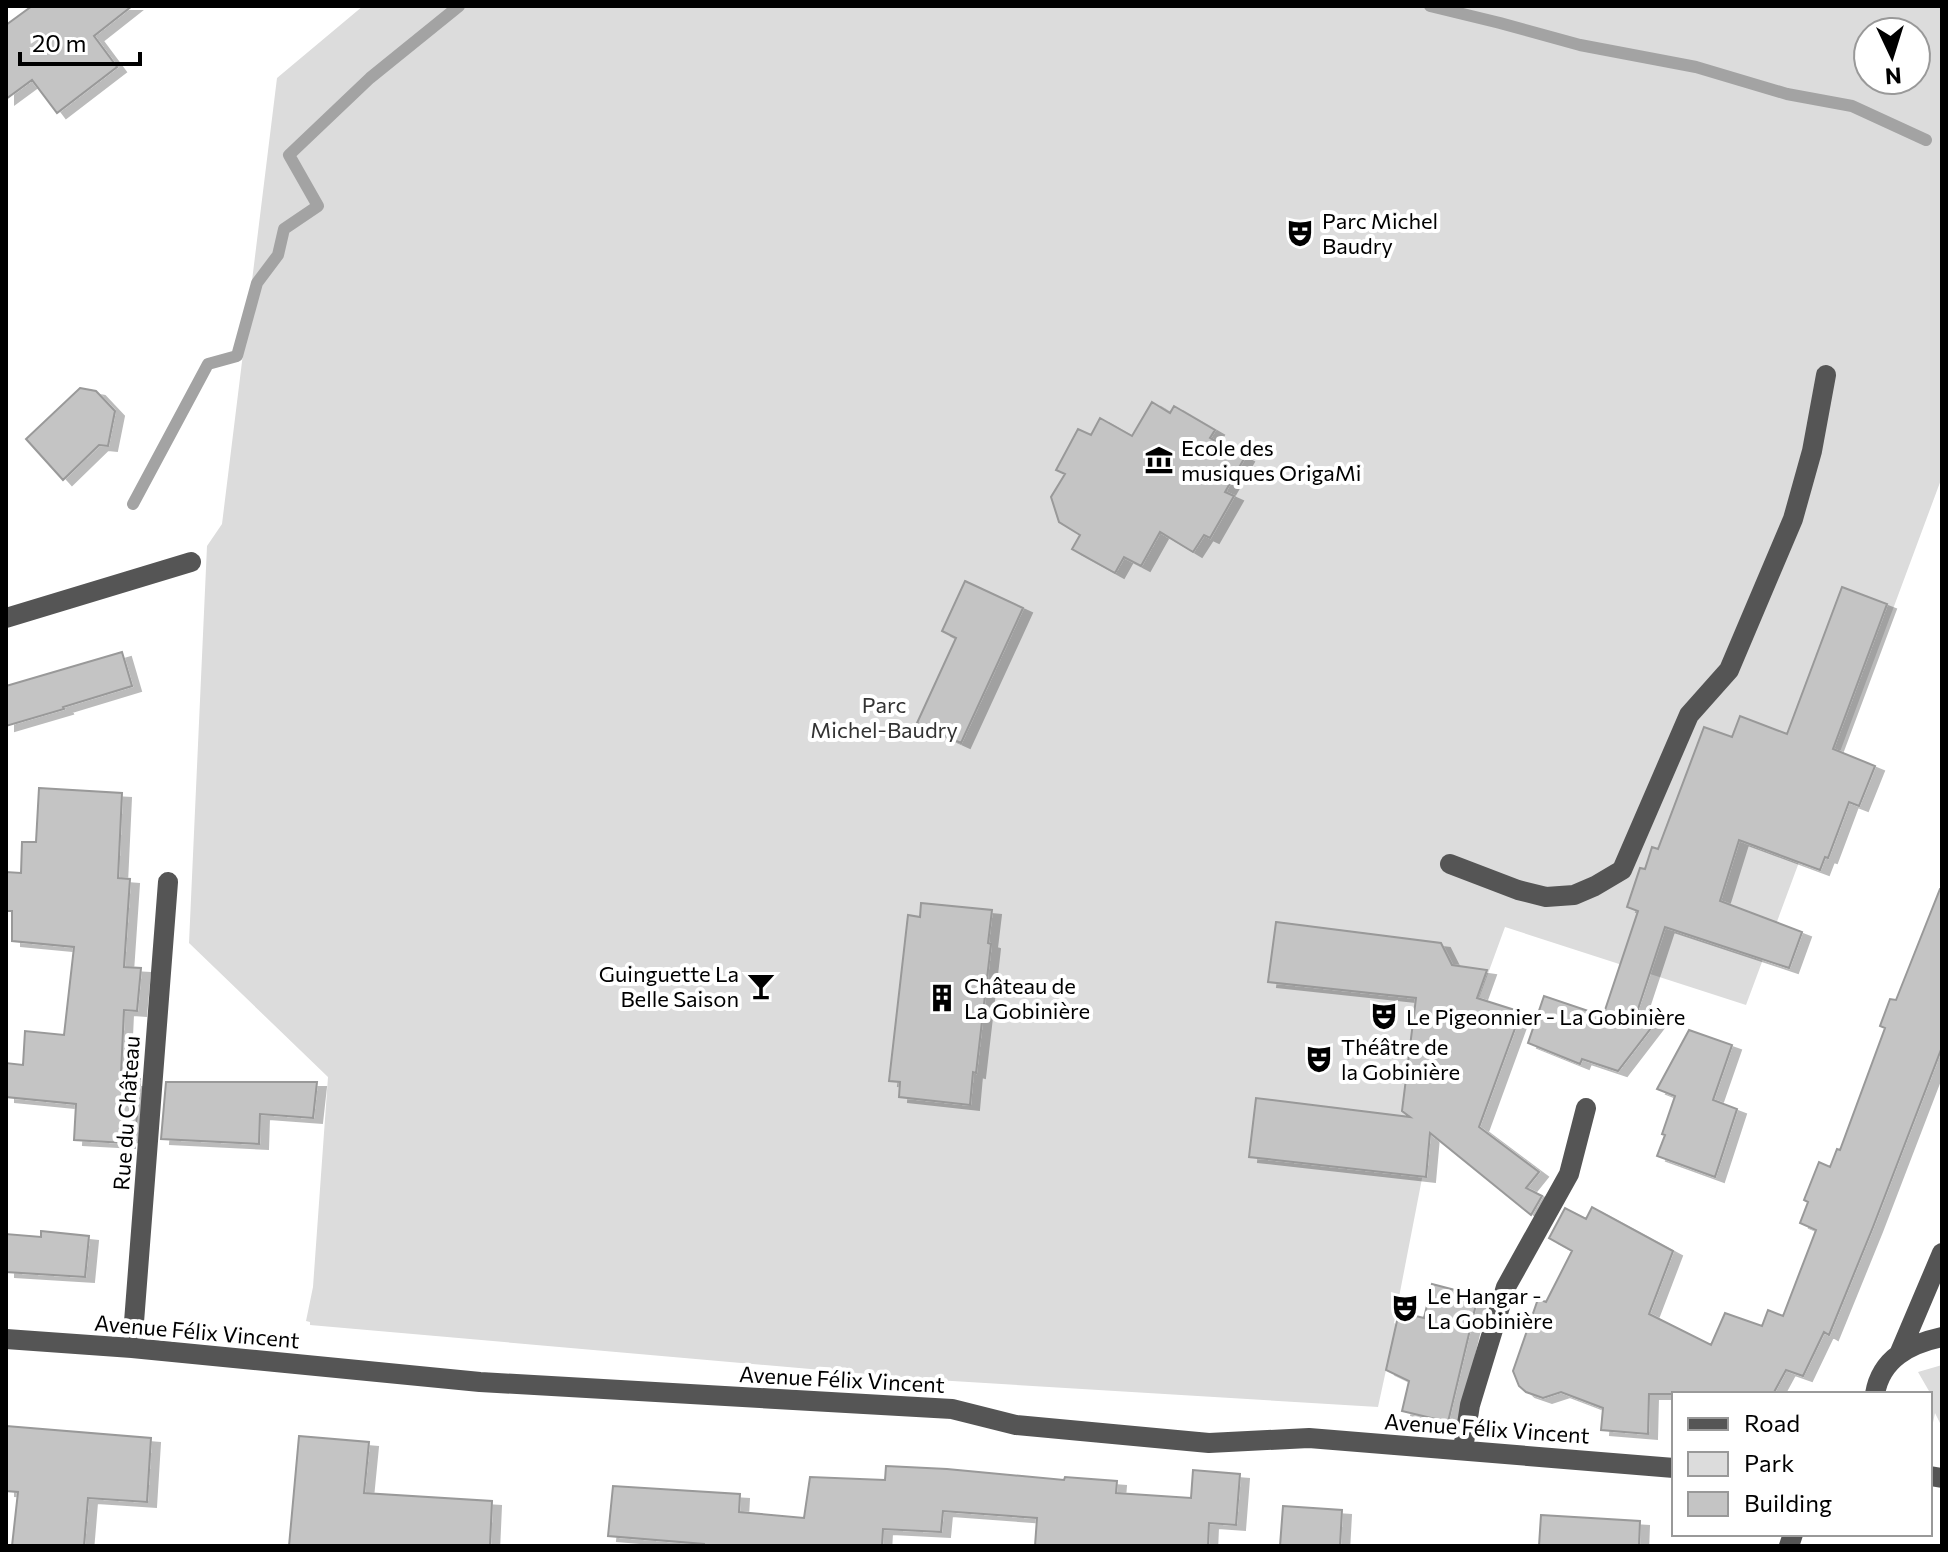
<svg xmlns="http://www.w3.org/2000/svg" width="1948" height="1552" viewBox="0 0 1948 1552" font-family="Commissioner,sans-serif">
<style>
.green{fill:#dcdcdc;fill-rule:evenodd}
.lines{fill:none;stroke-linecap:round;stroke-linejoin:round}
.stream{stroke:#a3a3a3;stroke-width:12}
.building{fill:#c4c4c4;stroke:#999;stroke-width:2;filter:url(#shadow)}
.minor{stroke:#555;stroke-width:20}
.labels{text-anchor:middle;dominant-baseline:central;stroke-width:8;stroke-linejoin:round;paint-order:stroke}
.poi-label{font-size:22px;fill:#000;stroke:#fff;text-anchor:start}
.park-label{font-size:22px;fill:#333;stroke:#fff}
.street-label{font-size:22px;fill:#000;stroke:#fff}
</style>
<defs>
<filter id="shadow"><feDropShadow dx="9" dy="5" stdDeviation="0" flood-color="#0004"/></filter>
</defs>
<rect width="100%" height="100%" fill="#fff"/>
<!-- green -->
<path class="green" d="M 363,6 L 1942,6 L 1942,477 L 1746,1005 L 1505,927 L 1432,1127 L 1394,1323 L 1396,1324 L 1378,1407 L 936,1380 L 310,1325 L 310,1322 L 306,1321 L 313,1287 L 328,1077 L 189,943 L 207,546 L 222,524 L 277,78 ZM 1868,32 L 1916,32 L 1916,80 L 1868,80 Z
M 1942,1365 L 1942,1437 L 1940,1423 L 1935,1413 L 1930,1437 L 1930,1408 L 1932,1405 L 1930,1405 L 1930,1398 L 1933,1398 L 1918,1372 Z"/>
<g class="lines">
<!-- stream -->
<path class="stream" d="M 1430,6 L 1500,23 L 1580,45 L 1696,67 L 1787,94 L 1852,106 L 1926,140
M 133,504 L 208,364 L 237,356 L 257,283 L 278,255 L 284,229 L 318,206 L 289,155 L 370,78 L 459,6"/>
</g>
<!-- building -->
<path class="building" d="M 32,6 L 132,6 L 94,36 L 117,67 L 57,113 L 32,80 L 6,99 L 6,25 Z
M 80,388 L 96,391 L 115,411 L 108,446 L 99,445 L 63,480 L 26,439 Z
M 1152,402 L 1170,413 L 1174,406 L 1215,430 L 1210,438 L 1245,457 L 1225,492 L 1234,496 L 1210,538 L 1204,535 L 1193,552 L 1160,532 L 1141,566 L 1124,557 L 1115,573 L 1072,549 L 1080,535 L 1059,522 L 1051,497 L 1065,474 L 1056,470 L 1078,429 L 1091,435 L 1100,418 L 1132,436 Z
M 965,581 L 1023,608 L 961,743 L 917,723 L 956,638 L 942,631 Z
M 1842,587 L 1887,604 L 1833,749 L 1875,766 L 1859,806 L 1849,802 L 1828,858 L 1825,857 L 1820,870 L 1739,840 L 1720,901 L 1802,932 L 1789,968 L 1665,927 L 1637,1012 L 1658,1019 L 1618,1071 L 1582,1059 L 1580,1064 L 1528,1043 L 1544,996 L 1603,1016 L 1638,911 L 1627,907 L 1640,868 L 1645,869 L 1652,847 L 1658,849 L 1704,727 L 1732,737 L 1740,716 L 1787,734 Z
M 122,652 L 132,686 L 63,707 L 64,709 L 6,726 L 6,686 Z
M 39,788 L 122,793 L 118,878 L 130,879 L 124,967 L 141,968 L 137,1011 L 124,1010 L 121,1074 L 131,1074 L 131,1082 L 140,1082 L 135,1138 L 126,1137 L 126,1143 L 74,1140 L 76,1104 L 6,1097 L 6,1063 L 23,1065 L 25,1031 L 64,1035 L 74,947 L 12,941 L 12,911 L 6,911 L 6,872 L 21,873 L 22,842 L 36,842 Z
M 1940,889 L 1942,889 L 1942,1047 L 1873,1227 L 1829,1335 L 1824,1332 L 1803,1376 L 1786,1370 L 1773,1394 L 1649,1394 L 1648,1434 L 1601,1430 L 1603,1408 L 1561,1392 L 1543,1398 L 1526,1392 L 1519,1386 L 1513,1371 L 1538,1299 L 1546,1302 L 1572,1251 L 1549,1238 L 1565,1208 L 1586,1219 L 1592,1207 L 1673,1251 L 1649,1314 L 1711,1345 L 1725,1313 L 1762,1326 L 1768,1310 L 1783,1316 L 1816,1230 L 1800,1223 L 1808,1202 L 1804,1200 L 1819,1162 L 1830,1167 L 1837,1149 L 1840,1150 L 1885,1028 L 1880,1026 L 1890,999 L 1896,1000 Z
M 921,903 L 992,910 L 988,943 L 991,944 L 976,1073 L 973,1072 L 970,1105 L 899,1097 L 900,1082 L 889,1081 L 908,915 L 920,917 Z
M 1276,922 L 1441,943 L 1452,965 L 1487,970 L 1477,998 L 1521,1012 L 1479,1127 L 1539,1172 L 1526,1188 L 1542,1196 L 1531,1215 L 1430,1133 L 1426,1177 L 1249,1157 L 1256,1098 L 1410,1117 L 1402,1111 L 1416,998 L 1268,982 Z
M 1689,1030 L 1732,1045 L 1713,1100 L 1737,1109 L 1715,1177 L 1657,1156 L 1665,1135 L 1662,1134 L 1675,1096 L 1657,1089 Z
M 166,1082 L 317,1082 L 313,1118 L 260,1114 L 259,1144 L 161,1139 Z
M 41,1231 L 89,1236 L 85,1277 L 6,1272 L 6,1234 L 41,1237 Z
M 1432,1284 L 1478,1296 L 1448,1422 L 1402,1411 L 1409,1381 L 1386,1370 L 1399,1312 L 1424,1318 Z
M 6,1426 L 151,1438 L 147,1502 L 88,1498 L 84,1546 L 12,1546 L 18,1492 L 6,1491 Z
M 299,1436 L 369,1442 L 364,1493 L 492,1501 L 490,1546 L 289,1546 Z
M 886,1466 L 947,1469 L 1064,1480 L 1065,1477 L 1117,1481 L 1116,1493 L 1191,1498 L 1193,1470 L 1240,1474 L 1236,1525 L 1209,1523 L 1208,1546 L 1035,1546 L 1037,1518 L 943,1511 L 941,1532 L 883,1529 L 882,1546 L 704,1546 L 704,1544 L 608,1536 L 613,1486 L 740,1494 L 739,1512 L 804,1518 L 810,1477 L 885,1480 Z
M 1283,1506 L 1342,1510 L 1340,1546 L 1280,1546 Z
M 1541,1515 L 1640,1521 L 1639,1546 L 1539,1546 Z"/>
<g class="lines">
<!-- minor -->
<path class="minor" d="M 6,618 L 191,562
M 1450,864 L 1518,890 L 1546,897 L 1574,895 L 1595,886 L 1622,870 L 1689,715 L 1729,670 L 1793,519 L 1812,451 L 1826,375
M 6,1339 L 132,1348 L 480,1382 L 952,1409 L 1016,1425 L 1209,1443 L 1309,1438 L 1674,1468
M 132,1348 L 168,882
M 1900,1352 L 1942,1253
M 1875,1394 C 1881,1358 1910,1344 1942,1337
M 1463,1449 L 1470,1405 L 1506,1287 L 1569,1174 L 1586,1108
M 1930,1476 L 1942,1478
M 1789,1546 L 1793,1534"/>
</g>
<!-- icons -->
<defs>
<symbol id="theatre-bare" viewBox="-9 -9 18 18"><path d="M-5-5.5Q0-4 5-5.5V0Q5 5 0 6Q-5 5-5 0ZM-3.3-2.5H-1v1.5H-3.3ZM1-2.5H3.3v1.5H1ZM-2.8 1Q0 5.5 2.8 1Z" fill="#000" stroke="#fff" stroke-width="2.5" paint-order="stroke"/></symbol>
<symbol id="museum-bare" viewBox="-9 -9 18 18"><path d="M0-6L6-3V-2H-6V-3ZM-5-1h2V3h-2ZM-1-1h2V3h-2ZM3-1h2V3H3ZM-6 4H6V6H-6Z" fill="#000" stroke="#fff" stroke-width="2.5" paint-order="stroke"/></symbol>
<symbol id="bar-bare" viewBox="-9 -9 18 18"><path d="M-6-5H6L.8 .8V4.5H3.5V6h-7V4.5H-.8V.8Z" fill="#000" stroke="#fff" stroke-width="2.5" paint-order="stroke"/></symbol>
<symbol id="building-bare" viewBox="-9 -9 18 18"><path d="M-4-6H4V6H1V3H-1V6H-4ZM-2.5-4.3h1.7v1.8h-1.7ZM.8-4.3h1.7v1.8H.8ZM-2.5-1h1.7V.8h-1.7ZM.8-1h1.7V.8H.8Z" fill="#000" stroke="#fff" stroke-width="2.5" paint-order="stroke"/></symbol>
</defs>
<g fill-rule="evenodd">
<use href="#theatre-bare" x="1280" y="213" width="40" height="40"/>
<use href="#museum-bare" x="1139" y="440" width="40" height="40"/>
<use href="#bar-bare" x="741" y="966" width="40" height="40"/>
<use href="#building-bare" x="922" y="978" width="40" height="40"/>
<use href="#theatre-bare" x="1364" y="996" width="40" height="40"/>
<use href="#theatre-bare" x="1299" y="1039" width="40" height="40"/>
<use href="#theatre-bare" x="1385" y="1288" width="40" height="40"/>
</g>
<g class="labels">
<!-- poi labels -->
<g class="poi-label">
<text x="1322" y="220">Parc Michel<tspan x="1322" dy="25">Baudry</tspan></text>
<text x="1181" y="447">Ecole des<tspan x="1181" dy="25">musiques OrigaMi</tspan></text>
<text x="739" y="973" text-anchor="end">Guinguette La<tspan x="739" dy="25">Belle Saison</tspan></text>
<text x="964" y="985">Château de<tspan x="964" dy="25">La Gobinière</tspan></text>
<text x="1406" y="1016">Le Pigeonnier - La Gobinière</text>
<text x="1341" y="1046">Théâtre de<tspan x="1341" dy="25">la Gobinière</tspan></text>
<text x="1427" y="1295">Le Hangar -<tspan x="1427" dy="25">La Gobinière</tspan></text>
</g>
<!-- park labels -->
<g class="park-label">
<text x="884" y="704">Parc<tspan x="884" dy="25">Michel-Baudry</tspan></text>
</g>
<!-- street labels -->
<g class="street-label">
<text transform="translate(126 1113) rotate(-86)">Rue du Château</text>
<text transform="translate(197 1331) rotate(5)">Avenue Félix Vincent</text>
<text transform="translate(842 1379) rotate(3)">Avenue Félix Vincent</text>
<text transform="translate(1487 1428) rotate(4)">Avenue Félix Vincent</text>
</g>
</g>
<!-- border -->
<rect width="1948" height="1552" fill="none" stroke="#000000" stroke-width="16"/>
<!-- legend -->
<rect x="1672" y="1392" width="260" height="144" fill="#ffffff" stroke="#999999" stroke-width="2"/>
<rect x="1688" y="1418" width="40" height="12" fill="#555555" stroke="#999999" stroke-width="2"/>
<text x="1744" y="1432" font-size="24" fill="#000000">Road</text>
<rect x="1688" y="1452" width="40" height="24" fill="#dcdcdc" stroke="#999999" stroke-width="2"/>
<text x="1744" y="1472" font-size="24" fill="#000000">Park</text>
<rect x="1688" y="1492" width="40" height="24" fill="#c4c4c4" stroke="#999999" stroke-width="2"/>
<text x="1744" y="1512" font-size="24" fill="#000000">Building</text>
<!-- north arrow -->
<g transform="translate(1892 56) rotate(176)"><circle r="38" fill="#ffffff" stroke="#999999" stroke-width="2"/>
<path d="M0-6L14 30L0 20L-14 30Z" fill="#000000"/>
<text y="-12" font-size="22" font-weight="bold" text-anchor="middle" fill="#000000">N</text>
</g>
<!-- scale -->
<path d="M20 52v12h120v-12" fill="none" stroke="#000000" stroke-width="4"/>
<text x="32" y="52" font-size="24" fill="#000000" stroke="#ffffff" stroke-width="6" paint-order="stroke">20 m</text>
</svg>
